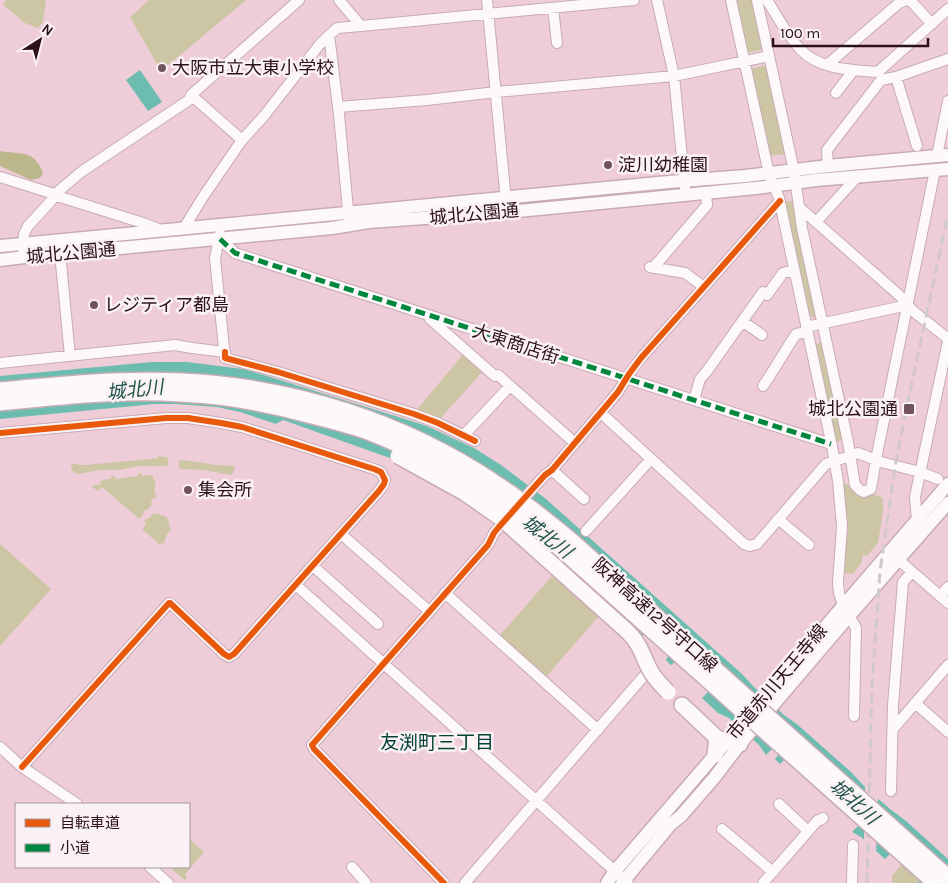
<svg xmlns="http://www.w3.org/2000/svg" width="948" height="883" viewBox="0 0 948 883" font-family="Karla,'Noto Sans JP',sans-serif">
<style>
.green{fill:#cdc6a4}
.forest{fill:#bcb68b}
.water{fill:#6cbcaf}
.pier{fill:#efcdd8}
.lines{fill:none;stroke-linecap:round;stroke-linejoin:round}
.minor-casing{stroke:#c8abb5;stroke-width:12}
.major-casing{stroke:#c8abb5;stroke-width:15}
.highway-casing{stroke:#c8abb5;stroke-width:18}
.minor{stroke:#fdf8f9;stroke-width:10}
.major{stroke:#fdf8f9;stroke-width:12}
.highway{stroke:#fdf8f9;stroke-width:15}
.rail{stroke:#d1c8ca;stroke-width:3;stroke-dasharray:10 5;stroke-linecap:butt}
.highway-bridge-casing{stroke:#c8abb5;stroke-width:18;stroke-linecap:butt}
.highway-bridge{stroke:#fdf8f9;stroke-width:15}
.quiet{stroke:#00873e;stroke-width:5;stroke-dasharray:10 5;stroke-linecap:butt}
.cycleway-casing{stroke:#faf1f4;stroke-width:9}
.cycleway{stroke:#e8590c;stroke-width:6}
.poi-dot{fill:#70535d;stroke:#faf1f4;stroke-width:2}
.labels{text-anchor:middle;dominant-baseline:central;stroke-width:5;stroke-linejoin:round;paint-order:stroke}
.poi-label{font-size:18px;fill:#2c111b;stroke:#faf1f4;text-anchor:start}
.street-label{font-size:18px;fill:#2c111b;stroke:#faf1f4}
.water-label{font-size:19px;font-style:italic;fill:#1e5248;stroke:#faf1f4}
.neighbourhood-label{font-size:19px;fill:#044137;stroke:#faf1f4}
</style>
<rect width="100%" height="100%" fill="#efcdd8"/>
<!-- green -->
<path class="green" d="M 6,0 L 46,0 L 43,22 L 38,28 L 25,23 L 3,5 Z
M 149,0 L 246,0 L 161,71 L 130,17 Z
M 734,0 L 755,0 L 765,49 L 746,53 Z
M 769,65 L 787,154 L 768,156 L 749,69 Z
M 785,201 L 792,201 L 817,315 L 814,318 L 810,315 Z
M 822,342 L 843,440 L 836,442 L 816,344 Z
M 464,353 L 484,370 L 439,420 L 415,412 Z
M 158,456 L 167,457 L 168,459 L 168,464 L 167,466 L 138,466 L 120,470 L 100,470 L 77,474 L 72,471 L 71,464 L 78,464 L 78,465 L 85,465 L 150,459 L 158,458 Z
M 182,460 L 217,465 L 235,466 L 233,473 L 231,475 L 204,470 L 181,469 L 179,467 L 179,461 Z
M 138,473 L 141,473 L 142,476 L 152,475 L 156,484 L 154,491 L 157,497 L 152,499 L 151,502 L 152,505 L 148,509 L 144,511 L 142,517 L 138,518 L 102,487 L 98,491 L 92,487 L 94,485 L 100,485 L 101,480 L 111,479 L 111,476 L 114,476 L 116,479 L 138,476 Z
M 843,483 L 845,483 L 863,495 L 875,495 L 883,498 L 882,505 L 884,505 L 878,543 L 867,556 L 863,555 L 862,562 L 853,574 L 844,573 L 848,523 Z
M 153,513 L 155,514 L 160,514 L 160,515 C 171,516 168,524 171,530 L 167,534 L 164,543 L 159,544 L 143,530 L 143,528 L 146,523 L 144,520 L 150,518 Z
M 0,544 L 51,589 L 0,646 Z
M 552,576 L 598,617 L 546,677 L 500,635 Z
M 189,839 L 204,852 L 186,873 L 185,875 L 187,878 L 185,880 L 169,867 L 189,867 Z
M 902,864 L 922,883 L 892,883 L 892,876 Z"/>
<!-- forest -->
<path class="forest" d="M 0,151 C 22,155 34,149 43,173 L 40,178 L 31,180 L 0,166 Z"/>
<!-- water -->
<path class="water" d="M 140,70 L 162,102 L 148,111 L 126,80 Z
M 152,362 L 187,362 L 243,369 L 264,375 L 427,426 L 474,448 L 501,465 L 546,499 L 742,674 L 754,687 L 784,715 L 798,725 L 851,772 L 867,789 L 890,809 L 906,821 L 948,859 L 948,883 L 918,883 L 920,881 L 890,854 L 885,859 L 861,837 L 852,832 L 858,826 L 784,760 L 780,764 L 775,759 L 779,754 L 772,749 L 766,755 L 759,745 L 729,718 L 718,713 L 702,698 L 708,692 L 675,662 L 671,665 L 666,660 L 668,656 L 644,634 L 639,640 L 449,479 L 283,420 L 276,424 L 240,412 L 217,407 L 176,404 L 154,404 L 0,419 L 0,376 Z"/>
<!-- pier -->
<path class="pier" d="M 865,784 L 878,796 L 876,854 L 864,843 Z"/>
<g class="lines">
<defs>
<path id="minor" d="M 339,0 L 361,26
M 487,0 L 507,212
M 657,0 L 674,76 L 685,188
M 731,0 L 769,174 L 779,198 L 832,446 L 838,481 L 842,526 L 838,583 L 839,593 L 843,605 L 856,628 L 854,716
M 757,0 L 794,171 L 802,228 L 848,442 L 855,485 L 860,490 L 864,492 L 871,489 L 876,459 L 935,170
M 767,0 C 777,16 787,35 800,49 C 819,70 852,70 878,72 L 948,9
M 910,0 L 932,24
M 553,8 L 557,43
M 329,35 L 339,115 L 349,220
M 827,65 L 899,3 L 907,0
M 896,77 L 917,146
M 836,93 L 853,71
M 191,95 L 242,140
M 338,107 L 427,100 L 496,92 L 674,76 L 769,56
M 937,156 L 948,101
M 828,166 L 827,150 L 881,80 L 896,77 L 948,59
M 0,177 L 51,193 L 54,195 L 143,223 L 161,230
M 800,208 L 900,296 L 913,311 L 946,337 L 948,342
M 816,222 L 858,176
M 184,228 L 203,197 L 242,140 L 264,116 L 320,44 L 337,28 L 361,26 L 634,0
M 220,234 L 215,258 L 225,358 L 278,372 L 414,414 L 438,423 L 475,441
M 220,239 L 235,253 L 831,444
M 23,249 L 23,244 L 24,234 L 28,226 L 51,201 L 54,195 L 81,172 L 189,100 L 191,95 L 299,0
M 60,253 L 70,356
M 650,267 L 685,273 L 704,287
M 653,268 L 707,205 L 706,193
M 430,319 L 495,376 L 498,375 L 575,443
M 742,321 L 762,335
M 806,327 L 908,305
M 0,363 L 175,345 L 192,348 L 225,352
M 763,386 C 775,369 784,352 796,334 L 807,332
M 694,400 L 700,379 L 707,371 L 763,292 L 767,295 L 783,273 L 794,270
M 601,413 L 744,544 L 750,546 L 757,544 L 826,464 L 858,453 L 881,462 L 920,472 L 938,479
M 0,433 L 166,418 L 188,418 L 221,423 L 242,427 L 374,469 L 381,472 L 385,480 L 384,484 L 379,491 L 234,654 L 229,657 L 224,654 L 170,603 L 169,603 L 22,767
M 464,435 L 510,386
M 552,470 L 584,499
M 518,505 L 545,475 L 552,470 L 618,392 L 629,374 L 641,358 L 780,201
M 778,519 L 809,545
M 917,520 L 915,497 L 948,341
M 586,531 L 651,459
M 341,534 L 429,611
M 894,556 L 948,603
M 313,566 L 378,624
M 296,585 L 628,883
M 445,593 L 598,730
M 940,596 L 948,587
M 915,703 L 948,732
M 893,729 L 948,665
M 0,747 L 22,767 L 77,804
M 891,791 L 893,705 L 903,582 L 912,572
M 779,804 L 808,831
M 722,829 L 773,872
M 150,867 L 168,883
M 352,867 L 366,883
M 444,883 L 314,749 L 312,745 L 488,545 L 494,533 L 507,518
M 465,883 L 643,677
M 763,883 L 818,820 L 821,820 L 823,818
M 852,883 L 853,845"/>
<path id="major" d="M 0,246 L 669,182 L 745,176 L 828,166 L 948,155
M 0,260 L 97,248 L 120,248 L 332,228 L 369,222 L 507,212 L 756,188 L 816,180 L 948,169
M 607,883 L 615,871 L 948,484
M 622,883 L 671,824 L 681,816 L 714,778 L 740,744 L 849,616 L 948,503"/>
<path id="highway" d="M 682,705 L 717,738 L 715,755
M 717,738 L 735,745 L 740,744"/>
</defs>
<!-- minor casing -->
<use href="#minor" class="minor-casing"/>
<!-- major casing -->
<use href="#major" class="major-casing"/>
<!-- highway casing -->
<use href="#highway" class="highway-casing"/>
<!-- minor -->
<use href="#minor" class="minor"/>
<!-- major -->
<use href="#major" class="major"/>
<!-- highway -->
<use href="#highway" class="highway"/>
<!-- rail -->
<path class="rail" d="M 867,883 L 872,687 L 880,571 L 896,461 L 908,401 L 948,214"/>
<defs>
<path id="highway-bridge" d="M 0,390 C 60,384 121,378 181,381 C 292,386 404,421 497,484 C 523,501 548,521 572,541 L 948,877
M 0,403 C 60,397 121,390 181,394 C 226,396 269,404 312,416 C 328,420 344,424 359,429 C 375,434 390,441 405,448 C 463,474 515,510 563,551 L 935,883
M 398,456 L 465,493 L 502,519 L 628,632 C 641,645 642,655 650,670 C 654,678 661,685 668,692"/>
</defs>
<!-- highway-bridge casing -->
<use href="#highway-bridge" class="highway-bridge-casing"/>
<!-- highway-bridge -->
<use href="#highway-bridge" class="highway-bridge"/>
<!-- quiet -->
<path class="quiet" d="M 220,239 L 235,253 L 831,444"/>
<defs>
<path id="cycleway" d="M 225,352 L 225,358 L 278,372 L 414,414 L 438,423 L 475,441
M 0,433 L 166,418 L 188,418 L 221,423 L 242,427 L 374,469 L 381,472 L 385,480 L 384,484 L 379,491 L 234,654 L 229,657 L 224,654 L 170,603 L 169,603 L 22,767
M 444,883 L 314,749 L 312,745 L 488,545 L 494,533 L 498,528 L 545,475 L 552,470 L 618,392 L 629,374 L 641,358 L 780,201"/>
</defs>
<!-- cycleway casing -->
<use href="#cycleway" class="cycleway-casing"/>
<!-- cycleway -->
<use href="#cycleway" class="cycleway"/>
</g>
<!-- markers -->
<g class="poi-dot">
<circle cx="162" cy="68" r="5"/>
<circle cx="608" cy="165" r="5"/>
<circle cx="94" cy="305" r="5"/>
<rect x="903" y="403" width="12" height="12" rx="2.5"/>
<circle cx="188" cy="490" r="5"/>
</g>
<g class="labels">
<!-- poi labels -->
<g class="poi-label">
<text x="172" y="68">大阪市立大東小学校</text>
<text x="618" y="165">淀川幼稚園</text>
<text x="104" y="305">レジティア都島</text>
<text x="898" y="409" text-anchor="end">城北公園通</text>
<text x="198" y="490">集会所</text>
</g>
<!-- street labels -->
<g class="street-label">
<text transform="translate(474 214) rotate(-5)">城北公園通</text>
<text transform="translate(71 253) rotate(-5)">城北公園通</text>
<text transform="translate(516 344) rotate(18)">大東商店街</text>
<text transform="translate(655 615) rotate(42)">阪神高速12号守口線</text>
<text transform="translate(777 682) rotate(-50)">市道赤川天王寺線</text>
</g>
<!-- water labels -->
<g class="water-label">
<text transform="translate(135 390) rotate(-6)">城北川</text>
<text transform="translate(547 537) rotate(38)">城北川</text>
<text transform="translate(854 802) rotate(42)">城北川</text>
</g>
<!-- neighbourhood labels -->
<g class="neighbourhood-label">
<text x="437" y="743">友渕町三丁目</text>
</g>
</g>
<!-- legend -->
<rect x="15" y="803" width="175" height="65" fill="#faf1f4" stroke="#a8979d"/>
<rect x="25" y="819" width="25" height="8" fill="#e8590c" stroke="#a8979d"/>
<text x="60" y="828" font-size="15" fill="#2c111b">自転車道</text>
<rect x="25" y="844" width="25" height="8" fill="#00873e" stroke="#a8979d"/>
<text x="60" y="853" font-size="15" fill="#2c111b">小道</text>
<!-- north arrow -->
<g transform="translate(40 40) rotate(36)" stroke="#faf1f4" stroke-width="4" paint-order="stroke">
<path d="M0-4L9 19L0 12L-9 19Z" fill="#2c111b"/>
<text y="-8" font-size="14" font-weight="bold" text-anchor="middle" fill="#2c111b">N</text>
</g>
<!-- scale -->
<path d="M773 38v8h155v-8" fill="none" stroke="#2c111b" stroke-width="2.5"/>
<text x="780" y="38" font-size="15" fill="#2c111b" stroke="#faf1f4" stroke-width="4" paint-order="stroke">100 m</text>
</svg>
